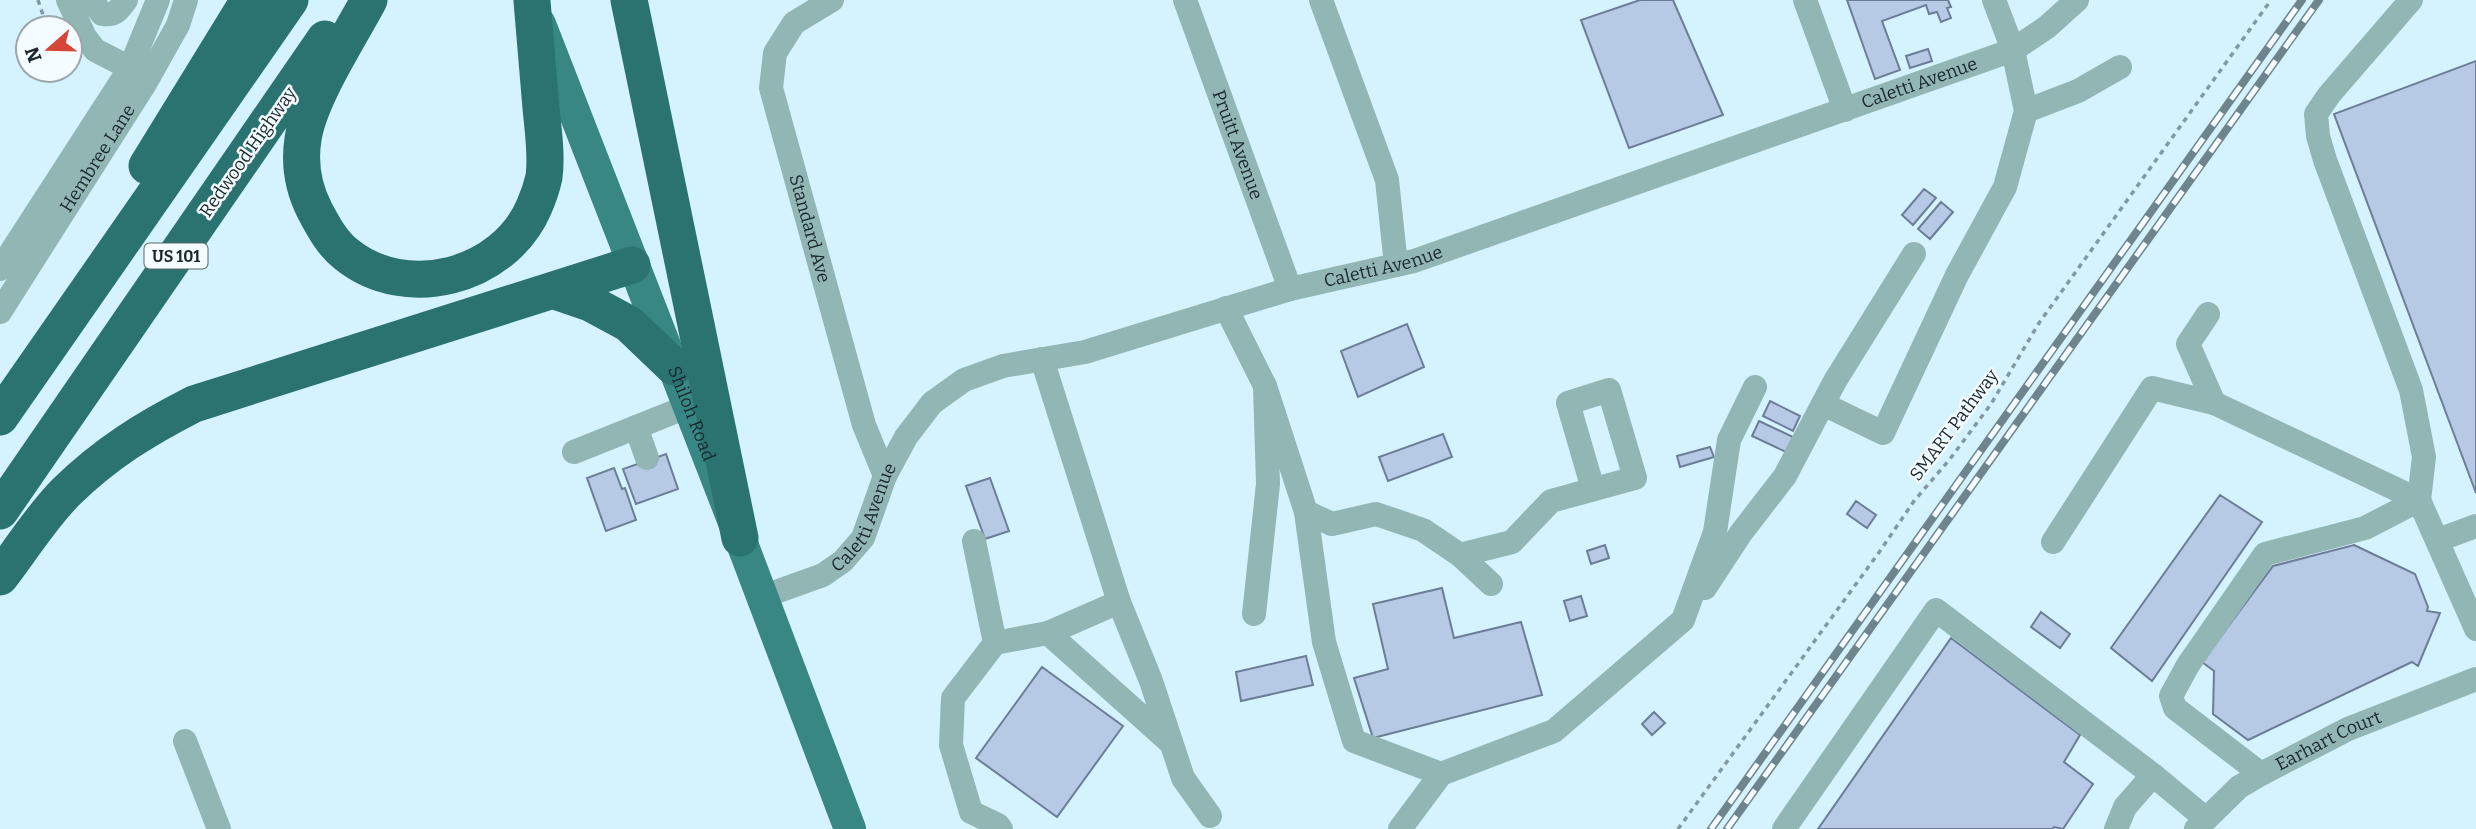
<svg xmlns="http://www.w3.org/2000/svg" width="2476" height="829" viewBox="0 0 2476 829" font-family="Bitter,serif">
<style>
.building{fill:#b6c9e5;stroke:#6c7d97;stroke-width:2}
.lines{fill:none;stroke-linecap:round;stroke-linejoin:round}
.path{stroke:#8299a2;stroke-width:3.5;stroke-dasharray:5 5;stroke-linecap:butt}
.minor{stroke:#91b6b4;stroke-width:24}
.major{stroke:#398784;stroke-width:32}
.highway{stroke:#2a7370;stroke-width:37}
.rail-casing{stroke:#6f858d;stroke-width:8}
.rail{stroke:#f4fcff;stroke-width:5;stroke-dasharray:16;stroke-linecap:butt}
.labels{text-anchor:middle;dominant-baseline:central;stroke-width:5;stroke-linejoin:round;paint-order:stroke}
.shield{fill:#f4fcff;stroke:#5b686d;stroke-width:2}
.shield-label{font-size:16px;font-weight:bold;fill:#1a282e}
.street-label{font-size:18px;fill:#1a282e;stroke:#f4fcff}
</style>
<rect width="100%" height="100%" fill="#d5f3ff"/>
<!-- building -->
<path class="building" d="M 1640,0 L 1673,0 L 1723,115 L 1629,148 L 1581,20 Z
M 1847,0 L 1948,0 L 1951,7 L 1947,8 L 1951,18 L 1941,22 L 1937,12 L 1929,14 L 1926,5 L 1882,21 L 1900,70 L 1875,79 Z
M 1928,49 L 1932,61 L 1910,68 L 1906,56 Z
M 2476,61 L 2476,493 L 2334,114 Z
M 1924,189 L 1936,198 L 1913,225 L 1902,215 Z
M 1941,202 L 1953,212 L 1930,239 L 1918,229 Z
M 1407,324 L 1424,367 L 1358,397 L 1341,351 Z
M 1770,401 L 1800,416 L 1793,431 L 1763,416 Z
M 1759,421 L 1793,437 L 1786,452 L 1752,436 Z
M 1443,434 L 1452,457 L 1388,481 L 1379,457 Z
M 1710,447 L 1714,457 L 1680,467 L 1677,456 Z
M 666,454 L 678,489 L 636,504 L 623,469 Z
M 614,468 L 622,489 L 625,488 L 636,520 L 606,531 L 587,478 Z
M 990,478 L 1009,531 L 985,539 L 966,486 Z
M 2220,495 L 2262,522 L 2152,681 L 2111,648 Z
M 1856,501 L 1876,515 L 1867,528 L 1847,514 Z
M 1605,545 L 1609,558 L 1591,564 L 1587,551 Z
M 2354,545 L 2415,574 L 2428,607 L 2427,611 L 2440,613 L 2418,666 L 2412,662 L 2248,740 L 2213,714 L 2214,671 L 2202,662 L 2273,566 Z
M 1442,588 L 1454,638 L 1521,622 L 1542,695 L 1373,738 L 1354,678 L 1388,669 L 1373,604 Z
M 1581,596 L 1587,616 L 1570,621 L 1564,601 Z
M 2041,612 L 2070,634 L 2060,648 L 2031,627 Z
M 1951,638 L 2080,735 L 2064,762 L 2093,784 L 2063,829 L 2054,827 L 2052,829 L 1818,829 Z
M 1306,656 L 1313,685 L 1241,701 L 1236,672 Z
M 1042,667 L 1123,726 L 1057,817 L 976,758 Z
M 1654,712 L 1665,723 L 1652,735 L 1642,724 Z"/>
<g class="lines">
<!-- path -->
<path class="path" d="M 38,0 L 47,27 L 52,25 L 57,28
M 1678,829 L 1880,551 L 1914,501 L 1950,459 L 1991,404 L 2039,323 L 2271,0"/>
<!-- minor -->
<g class="minor">
<path d="M 68,0 L 85,37 L 95,50 L 130,68"/>
<path d="M 92,0 L 102,14 C 115,16 119,10 126,0"/>
<path id="s1" d="M 832,0 L 794,23 L 775,53 L 771,88 L 864,425 L 885,476"/>
<path id="s2" d="M 1185,0 L 1290,289"/>
<path d="M 1321,0 L 1387,180 L 1396,265"/>
<path d="M 1805,0 L 1845,110"/>
<path d="M 2411,0 L 2329,95 L 2316,114 L 2318,136 L 2325,160 L 2411,390 L 2424,457 L 2419,500"/>
<path d="M 2026,111 L 2078,91 L 2120,67"/>
<path d="M 0,269 L 130,68 L 158,0"/>
<path d="M 1226,308 L 1265,386 L 1268,484 L 1254,614"/>
<path id="s3" d="M 0,312 L 146,82 L 178,25 L 186,0"/>
<path d="M 2208,314 L 2188,344 L 2214,403 L 2419,500"/>
<path d="M 1265,386 L 1306,512 L 1324,642 L 1354,741 L 1441,774"/>
<path d="M 1823,404 L 1883,433 L 1957,275 L 2005,187 L 2026,111 L 2013,50 L 1994,0"/>
<path d="M 636,427 L 647,458"/>
<path d="M 574,452 L 689,406"/>
<path d="M 2419,500 L 2476,629"/>
<path d="M 1306,512 L 1332,524 L 1376,514 L 1423,530 L 1460,555 L 1491,584"/>
<path d="M 2438,540 L 2476,526"/>
<path d="M 974,541 L 995,643 L 953,698 L 951,745 L 971,812 L 998,825 L 1001,829"/>
<path d="M 2053,542 L 2152,388 L 2214,403"/>
<path d="M 1460,555 L 1512,542 L 1551,501 L 1635,478 L 1609,390 L 1568,403 L 1593,489"/>
<path d="M 1705,588 L 1741,533 L 1785,476 L 1835,381 L 1914,254"/>
<path id="s4" d="M 762,597 L 823,575 L 843,561 L 863,538 L 885,476 L 906,437 L 932,403 L 964,380 L 1003,366 L 1085,352 L 1290,289 L 1414,261 L 2013,50 L 2047,27 L 2077,0"/>
<path d="M 1119,602 L 1151,681 L 1183,778 L 1210,816"/>
<path d="M 1048,633 L 1171,743"/>
<path d="M 995,643 L 1048,633 L 1119,602 L 1042,359"/>
<path d="M 185,741 L 219,829"/>
<path d="M 2261,774 L 2175,708 L 2171,696 L 2188,665 L 2265,554 L 2365,528 L 2419,500"/>
<path d="M 2153,775 L 2206,819"/>
<path d="M 1400,829 L 1441,774 L 1554,731 L 1683,620 L 1715,532 L 1729,440 L 1755,387"/>
<path d="M 1784,829 L 1936,610 L 2153,775 L 2125,807 L 2116,829"/>
<path id="s5" d="M 2196,829 L 2239,787 L 2261,774 L 2348,729 L 2476,679"/>
</g>
<!-- major -->
<path class="major" id="s6" d="M 540,24 L 740,538 L 850,829"/>
<!-- highway -->
<path class="highway" d="M 369,0 C 349,38 309,98 303,139 C 299,165 303,188 315,211 C 323,226 332,243 346,254 C 406,303 504,277 534,207 C 538,198 542,186 544,177 C 547,155 543,129 541,108 C 538,72 535,37 532,1
M 629,0 L 740,538
M 147,166 L 249,0
M 555,291 L 590,303 L 629,324 L 674,367
M 0,417 L 290,0
M 0,511 L 325,39
M 0,577 C 21,550 41,517 66,492 C 106,453 145,429 194,404 L 632,265"/>
<defs>
<path id="rail" d="M 1711,829 L 2302,0
M 1727,829 L 2319,0"/>
</defs>
<!-- rail casing -->
<use href="#rail" class="rail-casing"/>
<!-- rail -->
<use href="#rail" class="rail"/>
</g>
<g class="labels">
<!-- shield labels -->
<rect class="shield" x="144.5" y="243.5" width="63" height="25" rx="5"/>
<g class="shield-label">
<text x="176" y="256">US 101</text>
</g>
<!-- street labels -->
<g class="street-label">
<text stroke="none"><textPath href="#s4" startOffset="1314">Caletti Avenue</textPath></text>
<text stroke="none"><textPath href="#s2" startOffset="154">Pruitt Avenue</textPath></text>
<text transform="translate(248 152) rotate(-55)">Redwood Highway</text>
<text stroke="none"><textPath href="#s3" startOffset="182">Hembree Lane</textPath></text>
<text stroke="none"><textPath href="#s1" startOffset="261">Standard Ave</textPath></text>
<text stroke="none"><textPath href="#s4" startOffset="747">Caletti Avenue</textPath></text>
<text stroke="none"><textPath href="#s6" startOffset="418">Shiloh Road</textPath></text>
<text transform="translate(1954 425) rotate(-53)">SMART Pathway</text>
<text stroke="none"><textPath href="#s4" startOffset="138">Caletti Avenue</textPath></text>
<text stroke="none"><textPath href="#s5" startOffset="161">Earhart Court</textPath></text>
</g>
</g>
<!-- north arrow -->
<g transform="translate(49 49) rotate(250)"><circle r="33" fill="#f4fcff" stroke="#9da7ab" stroke-width="2"/>
<path d="M0-5L12 26L0 18L-12 26Z" fill="#d54739"/>
<text y="-10" font-size="19" font-weight="bold" text-anchor="middle" fill="#1a282e">N</text>
</g>
</svg>
